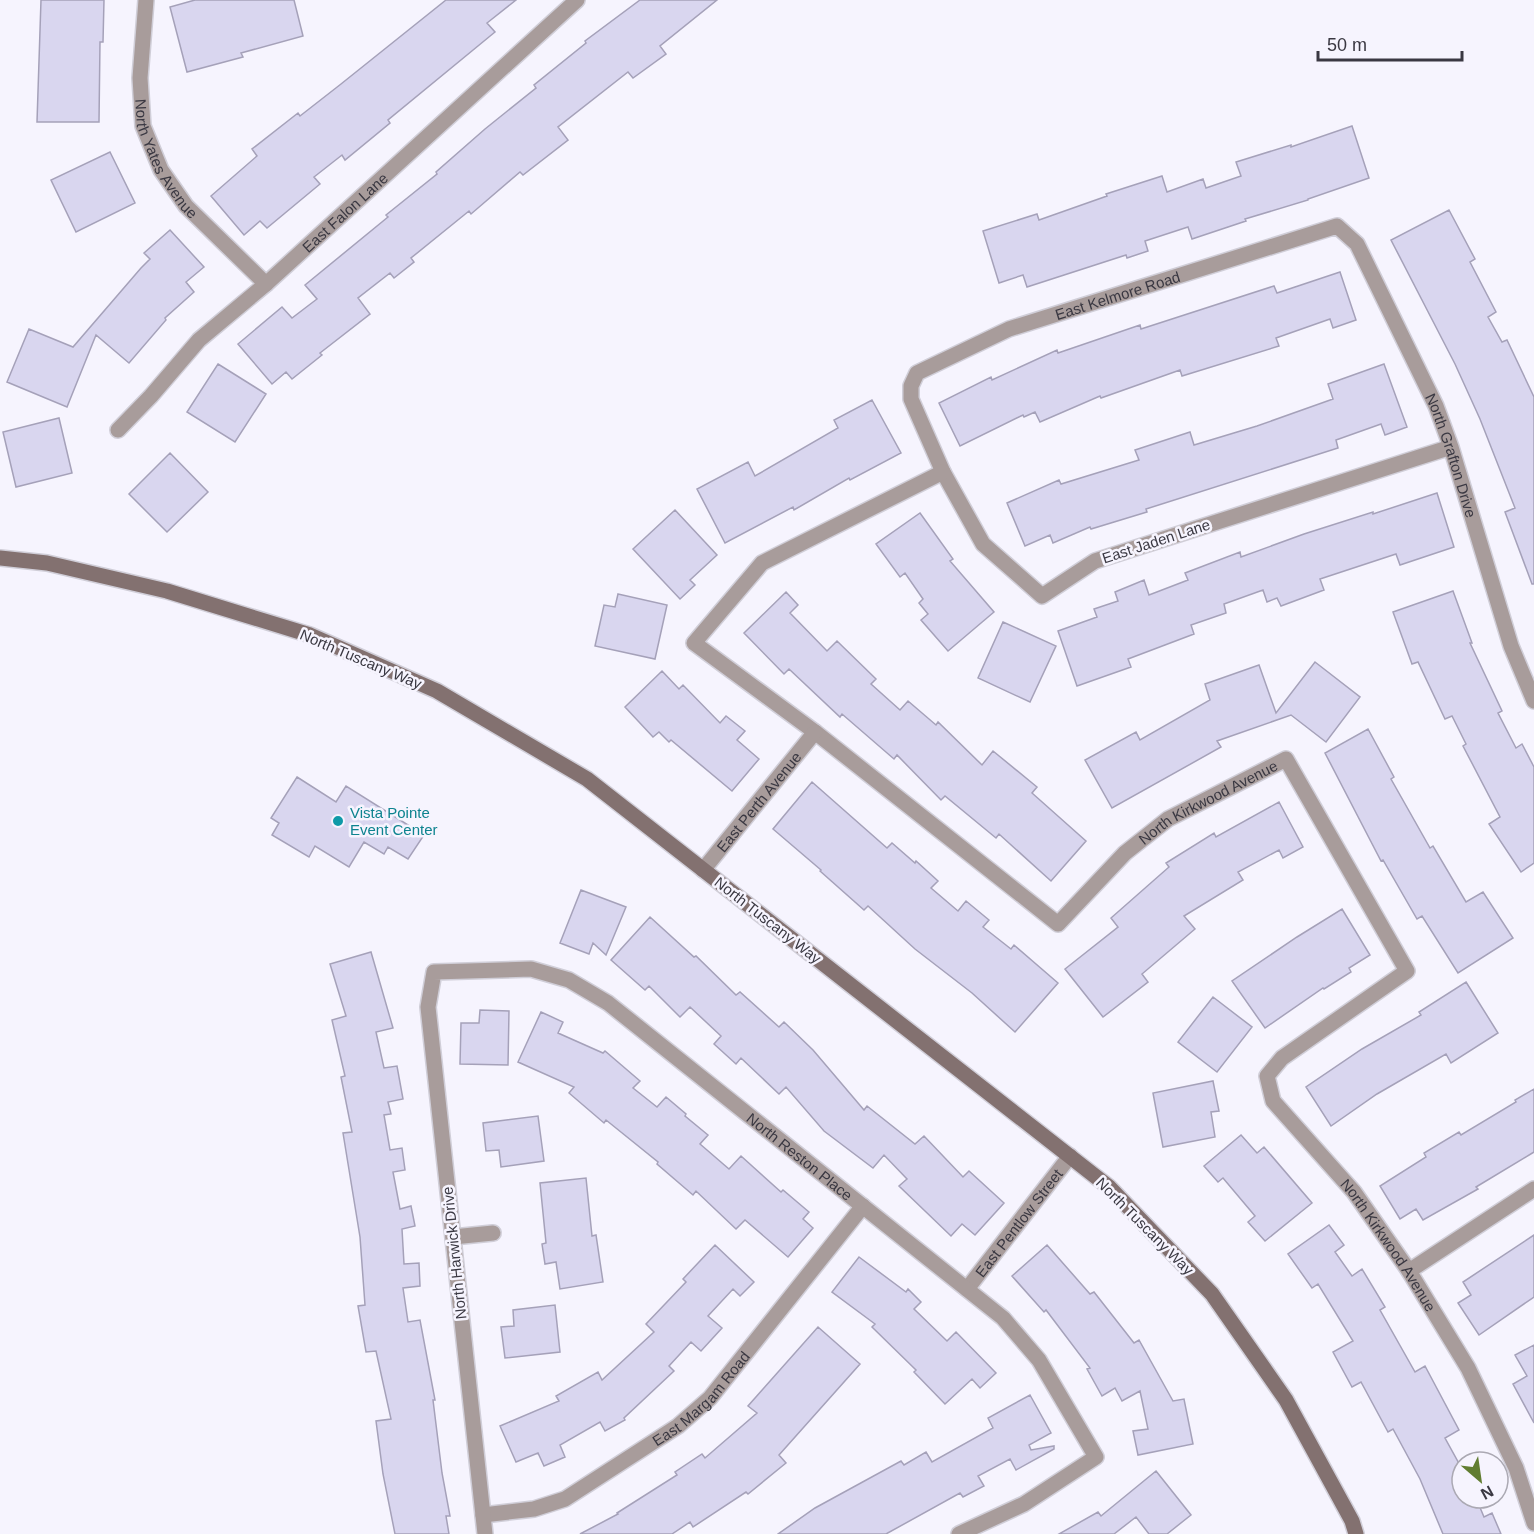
<svg xmlns="http://www.w3.org/2000/svg" width="1534" height="1534" viewBox="0 0 1534 1534" font-family="Arial,sans-serif">
<style>
.building{fill:#d9d6ef;stroke:#a5a1b9;stroke-width:1.5}
.lines{fill:none;stroke-linecap:round;stroke-linejoin:round}
.street-casing{stroke:#d0ced8;stroke-width:18}
.secondary-casing{stroke:#d0ced8;stroke-width:18}
.street{stroke:#a89c9b;stroke-width:15}
.secondary{stroke:#837170;stroke-width:15}
.culture-dot{fill:#0f9aa8;stroke:#f6f4fe;stroke-width:2}
.labels{text-anchor:middle;dominant-baseline:central;stroke-width:5;stroke-linejoin:round;paint-order:stroke}
.street-label{font-size:15px;fill:#3a3842;stroke:#f6f4fe}
.culture-label{font-size:15px;fill:#0d838f;stroke:#f6f4fe;text-anchor:start}
</style>
<rect width="100%" height="100%" fill="#f6f4fe"/>
<!-- building -->
<path class="building" d="M 41,0 L 104,0 L 103,42 L 100,42 L 99,122 L 37,122 Z
M 195,0 L 294,0 L 303,36 L 241,53 L 243,57 L 187,72 L 170,7 Z
M 446,0 L 516,0 L 487,23 L 495,32 L 388,120 L 390,123 L 345,160 L 342,155 L 314,177 L 320,184 L 267,228 L 260,221 L 244,235 L 211,196 L 257,156 L 252,149 L 298,113 L 300,116 L 341,84 Z
M 640,0 L 717,0 L 660,46 L 666,54 L 633,78 L 628,72 L 558,127 L 568,140 L 523,175 L 520,172 L 471,214 L 469,211 L 411,258 L 414,262 L 394,278 L 390,273 L 358,298 L 370,314 L 320,353 L 322,355 L 292,379 L 286,372 L 272,384 L 238,344 L 282,307 L 292,318 L 317,299 L 305,285 L 388,217 L 386,215 L 437,174 L 436,172 L 485,129 L 536,88 L 534,85 L 586,43 L 585,41 Z
M 1352,126 L 1369,178 L 1308,199 L 1308,200 L 1245,219 L 1246,221 L 1192,239 L 1188,227 L 1145,241 L 1148,251 L 1127,258 L 1126,255 L 1027,287 L 1023,275 L 999,283 L 983,231 L 1037,214 L 1039,220 L 1107,196 L 1106,194 L 1162,176 L 1167,192 L 1203,179 L 1206,188 L 1241,176 L 1236,162 L 1291,145 L 1291,147 Z
M 110,152 L 135,203 L 76,232 L 51,180 Z
M 1449,210 L 1475,259 L 1470,262 L 1496,312 L 1488,317 L 1502,342 L 1507,340 L 1534,397 L 1534,584 L 1532,584 L 1505,512 L 1515,508 L 1480,419 L 1455,364 L 1391,240 Z
M 170,230 L 204,267 L 186,282 L 194,292 L 165,318 L 166,320 L 129,363 L 96,335 L 67,407 L 7,382 L 29,329 L 73,347 L 141,268 L 150,259 L 144,253 Z
M 1340,272 L 1356,320 L 1333,328 L 1330,319 L 1276,338 L 1279,346 L 1182,376 L 1180,370 L 1101,398 L 1100,396 L 1040,422 L 1035,412 L 1024,417 L 1023,415 L 960,446 L 939,403 L 991,377 L 992,380 L 1057,350 L 1058,353 L 1140,325 L 1141,329 L 1274,286 L 1277,293 Z
M 218,364 L 266,394 L 235,442 L 187,412 Z
M 1384,364 L 1407,427 L 1385,435 L 1381,424 L 1336,440 L 1338,448 L 1146,509 L 1147,512 L 1091,529 L 1090,527 L 1053,543 L 1050,535 L 1025,546 L 1007,503 L 1059,480 L 1061,484 L 1139,460 L 1135,450 L 1190,432 L 1194,445 L 1257,426 L 1333,399 L 1328,384 Z
M 872,400 L 901,453 L 850,480 L 849,478 L 794,510 L 793,507 L 725,543 L 697,489 L 748,462 L 755,476 L 838,428 L 834,420 Z
M 59,418 L 72,473 L 16,487 L 3,432 Z
M 170,453 L 208,492 L 167,532 L 129,494 Z
M 1437,493 L 1454,547 L 1400,565 L 1396,554 L 1320,579 L 1324,590 L 1281,606 L 1277,598 L 1267,602 L 1263,590 L 1224,604 L 1226,613 L 1191,625 L 1194,634 L 1128,659 L 1131,667 L 1077,686 L 1058,631 L 1097,617 L 1094,609 L 1118,601 L 1115,592 L 1144,580 L 1149,595 L 1188,580 L 1185,573 L 1240,552 L 1241,557 L 1304,534 L 1373,512 L 1373,514 Z
M 675,510 L 717,555 L 690,580 L 695,585 L 680,599 L 633,549 Z
M 920,513 L 953,559 L 950,561 L 994,612 L 948,651 L 921,620 L 928,614 L 919,603 L 923,599 L 905,573 L 900,577 L 876,544 Z
M 1453,591 L 1472,643 L 1470,643 L 1502,711 L 1498,713 L 1516,748 L 1522,744 L 1534,767 L 1534,863 L 1521,872 L 1489,824 L 1500,817 L 1463,746 L 1466,744 L 1452,716 L 1445,719 L 1418,662 L 1412,664 L 1393,612 Z
M 786,592 L 798,605 L 790,613 L 827,651 L 837,641 L 876,679 L 871,684 L 900,710 L 908,701 L 936,725 L 938,722 L 982,765 L 993,751 L 1037,787 L 1032,793 L 1086,841 L 1051,881 L 999,834 L 996,838 L 945,796 L 941,800 L 897,755 L 894,759 L 842,714 L 840,717 L 789,669 L 784,674 L 744,633 Z
M 618,594 L 667,605 L 655,659 L 595,646 L 604,605 L 615,607 Z
M 1003,622 L 1056,646 L 1030,702 L 978,678 Z
M 1315,662 L 1360,697 L 1326,742 L 1291,715 L 1217,741 L 1221,747 L 1112,808 L 1085,760 L 1136,732 L 1140,740 L 1210,700 L 1205,684 L 1259,665 L 1276,713 Z
M 662,671 L 679,689 L 683,685 L 720,723 L 726,716 L 745,731 L 737,740 L 759,759 L 732,791 L 671,740 L 669,742 L 659,732 L 653,737 L 625,707 Z
M 1368,729 L 1394,777 L 1391,779 L 1430,848 L 1433,846 L 1466,902 L 1483,892 L 1513,938 L 1458,973 L 1422,916 L 1417,919 L 1383,860 L 1381,861 L 1325,753 Z
M 297,777 L 336,802 L 346,786 L 424,835 L 408,859 L 388,847 L 384,854 L 364,842 L 349,867 L 315,846 L 309,857 L 272,835 L 279,823 L 271,818 Z
M 812,782 L 887,848 L 892,843 L 915,863 L 916,861 L 938,881 L 931,888 L 958,911 L 966,901 L 989,920 L 983,927 L 1011,949 L 1014,945 L 1058,983 L 1015,1032 L 972,993 L 915,949 L 868,906 L 864,910 L 820,871 L 821,870 L 773,829 Z
M 1279,802 L 1303,847 L 1283,858 L 1279,850 L 1238,872 L 1243,880 L 1184,916 L 1195,929 L 1142,974 L 1148,982 L 1103,1017 L 1065,969 L 1118,927 L 1111,918 L 1169,867 L 1166,863 L 1214,833 L 1216,837 Z
M 581,890 L 626,907 L 606,955 L 593,943 L 589,954 L 560,943 Z
M 1342,909 L 1370,955 L 1349,968 L 1351,972 L 1324,989 L 1323,988 L 1265,1028 L 1232,981 L 1297,937 Z
M 650,917 L 694,957 L 696,956 L 736,995 L 740,992 L 779,1027 L 784,1022 L 813,1050 L 864,1110 L 867,1106 L 915,1144 L 924,1136 L 963,1177 L 969,1171 L 1004,1203 L 975,1235 L 962,1224 L 951,1236 L 899,1186 L 907,1179 L 884,1155 L 873,1168 L 824,1131 L 786,1087 L 779,1094 L 741,1058 L 736,1064 L 714,1044 L 721,1036 L 690,1007 L 680,1017 L 649,986 L 645,990 L 611,960 Z
M 371,952 L 393,1028 L 376,1032 L 384,1068 L 397,1066 L 403,1099 L 388,1102 L 391,1114 L 384,1115 L 390,1150 L 402,1148 L 405,1170 L 393,1172 L 400,1209 L 411,1206 L 415,1226 L 402,1229 L 404,1264 L 419,1263 L 420,1286 L 403,1288 L 408,1322 L 420,1320 L 435,1400 L 433,1400 L 442,1473 L 450,1516 L 446,1516 L 449,1534 L 395,1534 L 383,1474 L 376,1421 L 391,1419 L 376,1351 L 366,1352 L 358,1306 L 365,1305 L 360,1237 L 343,1133 L 352,1132 L 341,1077 L 345,1076 L 332,1020 L 346,1016 L 330,964 Z
M 1466,982 L 1498,1033 L 1451,1063 L 1446,1054 L 1377,1094 L 1331,1126 L 1306,1087 L 1362,1049 L 1421,1015 L 1419,1012 Z
M 1213,997 L 1252,1027 L 1217,1072 L 1178,1042 Z
M 480,1010 L 509,1011 L 508,1065 L 460,1064 L 461,1023 L 479,1023 Z
M 541,1012 L 563,1022 L 558,1033 L 603,1053 L 605,1051 L 640,1081 L 633,1088 L 657,1107 L 666,1097 L 686,1114 L 685,1116 L 708,1135 L 700,1144 L 729,1169 L 741,1156 L 781,1192 L 783,1190 L 809,1212 L 803,1219 L 813,1228 L 788,1257 L 745,1220 L 736,1229 L 696,1191 L 693,1195 L 657,1164 L 658,1162 L 606,1120 L 604,1123 L 569,1093 L 574,1087 L 518,1062 Z
M 1213,1081 L 1219,1111 L 1211,1112 L 1215,1137 L 1163,1147 L 1153,1093 Z
M 1534,1089 L 1534,1152 L 1476,1187 L 1478,1189 L 1423,1220 L 1416,1209 L 1400,1219 L 1380,1186 L 1426,1157 L 1424,1153 L 1459,1132 L 1461,1135 L 1516,1102 L 1515,1100 Z
M 538,1116 L 544,1161 L 501,1167 L 499,1150 L 486,1151 L 483,1123 Z
M 1241,1135 L 1257,1153 L 1264,1147 L 1312,1203 L 1265,1241 L 1248,1222 L 1255,1216 L 1223,1178 L 1218,1182 L 1204,1166 Z
M 586,1178 L 592,1236 L 596,1235 L 603,1282 L 560,1289 L 556,1262 L 545,1264 L 542,1244 L 546,1243 L 540,1183 Z
M 1329,1225 L 1344,1245 L 1335,1252 L 1352,1276 L 1362,1269 L 1385,1307 L 1380,1310 L 1415,1372 L 1425,1366 L 1459,1430 L 1445,1438 L 1462,1469 L 1462,1498 L 1476,1498 L 1484,1517 L 1492,1513 L 1501,1534 L 1443,1534 L 1420,1479 L 1393,1429 L 1388,1432 L 1361,1382 L 1352,1387 L 1333,1352 L 1353,1341 L 1318,1284 L 1312,1288 L 1288,1254 Z
M 1534,1235 L 1534,1297 L 1479,1335 L 1458,1303 L 1471,1295 L 1463,1282 Z
M 715,1245 L 754,1282 L 740,1296 L 733,1289 L 708,1316 L 722,1328 L 701,1351 L 691,1342 L 669,1366 L 674,1371 L 624,1418 L 625,1420 L 605,1431 L 600,1422 L 560,1445 L 565,1457 L 544,1466 L 538,1453 L 516,1462 L 500,1426 L 559,1401 L 556,1396 L 598,1372 L 602,1380 L 654,1332 L 646,1324 L 686,1282 L 683,1279 Z
M 1047,1245 L 1090,1294 L 1094,1292 L 1134,1343 L 1139,1340 L 1173,1401 L 1184,1399 L 1193,1444 L 1138,1455 L 1133,1431 L 1148,1429 L 1140,1391 L 1122,1401 L 1115,1388 L 1102,1396 L 1087,1369 L 1090,1368 L 1046,1310 L 1044,1312 L 1012,1276 Z
M 859,1257 L 906,1292 L 908,1289 L 921,1302 L 914,1309 L 947,1341 L 956,1332 L 996,1373 L 980,1388 L 972,1379 L 945,1404 L 914,1372 L 916,1370 L 872,1327 L 875,1324 L 832,1292 Z
M 555,1305 L 560,1352 L 505,1358 L 501,1327 L 514,1326 L 513,1310 Z
M 818,1327 L 860,1364 L 779,1455 L 786,1463 L 748,1494 L 746,1492 L 693,1527 L 690,1522 L 672,1534 L 580,1534 L 618,1514 L 617,1513 L 677,1475 L 675,1472 L 702,1454 L 705,1458 L 757,1413 L 748,1406 Z
M 1534,1345 L 1534,1423 L 1513,1384 L 1527,1376 L 1515,1355 Z
M 1030,1395 L 1051,1433 L 1029,1445 L 1031,1450 L 1054,1446 L 1054,1449 L 1016,1470 L 1010,1459 L 978,1476 L 984,1486 L 963,1497 L 960,1493 L 886,1534 L 778,1534 L 815,1508 L 901,1461 L 904,1465 L 926,1452 L 932,1462 L 993,1428 L 988,1418 Z
M 1156,1471 L 1191,1515 L 1167,1534 L 1149,1534 L 1136,1517 L 1114,1534 L 1059,1534 L 1098,1512 L 1101,1516 Z"/>
<g class="lines">
<defs>
<g id="street">
<path id="s1" d="M 146,0 L 140,78 L 143,126 L 161,170 L 186,206 L 266,284"/>
<path id="s2" d="M 118,430 L 151,396 L 199,340 L 266,284 L 577,0"/>
<path id="s3" d="M 1451,447 L 1095,561 L 1042,596 L 983,544 L 943,472 L 911,399 L 911,386 L 917,373 L 1009,329 L 1337,226 L 1357,244 L 1436,406 L 1451,447 L 1511,646 L 1534,701"/>
<path id="s4" d="M 943,472 L 762,563 L 694,643 L 815,732 L 1058,924 L 1125,853 L 1168,819 L 1286,759 L 1407,971 L 1282,1058 L 1267,1076 L 1273,1101 L 1354,1192 L 1409,1271 L 1468,1368 L 1516,1468 L 1534,1523"/>
<path id="s5" d="M 703,870 L 815,732"/>
<path d="M 453,1237 L 493,1233"/>
<path d="M 1409,1271 L 1534,1189"/>
<path id="s6" d="M 967,1289 L 1070,1156"/>
<path id="s7" d="M 483,1515 L 534,1509 L 565,1499 L 678,1426 L 710,1398 L 863,1206"/>
<path id="s8" d="M 485,1534 L 428,1007 L 434,972 L 531,969 L 569,980 L 608,1003 L 1003,1318 L 1039,1360 L 1096,1457 L 1024,1504 L 959,1534"/>
</g>
<path id="secondary" d="M 0,558 L 47,563 L 167,591 L 310,635 L 437,691 L 587,779 L 1109,1187 L 1212,1294 L 1286,1400 L 1352,1521 L 1356,1534"/>
</defs>
<!-- street casing -->
<use href="#street" class="street-casing"/>
<!-- secondary casing -->
<use href="#secondary" class="secondary-casing"/>
<!-- street -->
<use href="#street" class="street"/>
<!-- secondary -->
<use href="#secondary" class="secondary"/>
</g>
<!-- markers -->
<circle class="culture-dot" cx="338" cy="821" r="6"/>
<g class="labels">
<!-- street labels -->
<g class="street-label">
<text stroke="none"><textPath href="#s1" startOffset="165">North Yates Avenue</textPath></text>
<text stroke="none"><textPath href="#s2" startOffset="315">East Falon Lane</textPath></text>
<text stroke="none"><textPath href="#s3" startOffset="921">East Kelmore Road</textPath></text>
<text stroke="none"><textPath href="#s3" startOffset="1410">North Grafton Drive</textPath></text>
<text transform="translate(1156 541) rotate(-18)">East Jaden Lane</text>
<text transform="translate(361 659) rotate(23)">North Tuscany Way</text>
<text stroke="none"><textPath href="#s5" startOffset="88">East Perth Avenue</textPath></text>
<text stroke="none"><textPath href="#s4" startOffset="963">North Kirkwood Avenue</textPath></text>
<text transform="translate(768 920) rotate(38)">North Tuscany Way</text>
<text stroke="none"><textPath href="#s8" startOffset="993">North Reston Place</textPath></text>
<text stroke="none"><textPath href="#s6" startOffset="84">East Pentlow Street</textPath></text>
<text transform="translate(1145 1226) rotate(45)">North Tuscany Way</text>
<text stroke="none"><textPath href="#s4" startOffset="1683">North Kirkwood Avenue</textPath></text>
<text transform="translate(454 1253) rotate(-96)">North Harwick Drive</text>
<text stroke="none"><textPath href="#s7" startOffset="254">East Margam Road</textPath></text>
</g>
<!-- culture labels -->
<g class="culture-label">
<text x="350" y="812">Vista Pointe<tspan x="350" dy="17">Event Center</tspan></text>
</g>
</g>
<!-- north arrow -->
<g transform="translate(1480 1480) rotate(151)"><circle r="28" fill="#f6f4fe" stroke="#aba9b3" stroke-width="1.5"/>
<path d="M0-4.5L10 22L0 15L-10 22Z" fill="#617d31"/>
<text y="-9" font-size="16" font-weight="bold" text-anchor="middle" fill="#3a3842">N</text>
</g>
<!-- scale -->
<path d="M1318 51v9h144v-9" fill="none" stroke="#3a3842" stroke-width="3"/>
<text x="1327" y="51" font-size="18" fill="#3a3842" stroke="#f6f4fe" stroke-width="4.5" paint-order="stroke">50 m</text>
</svg>
